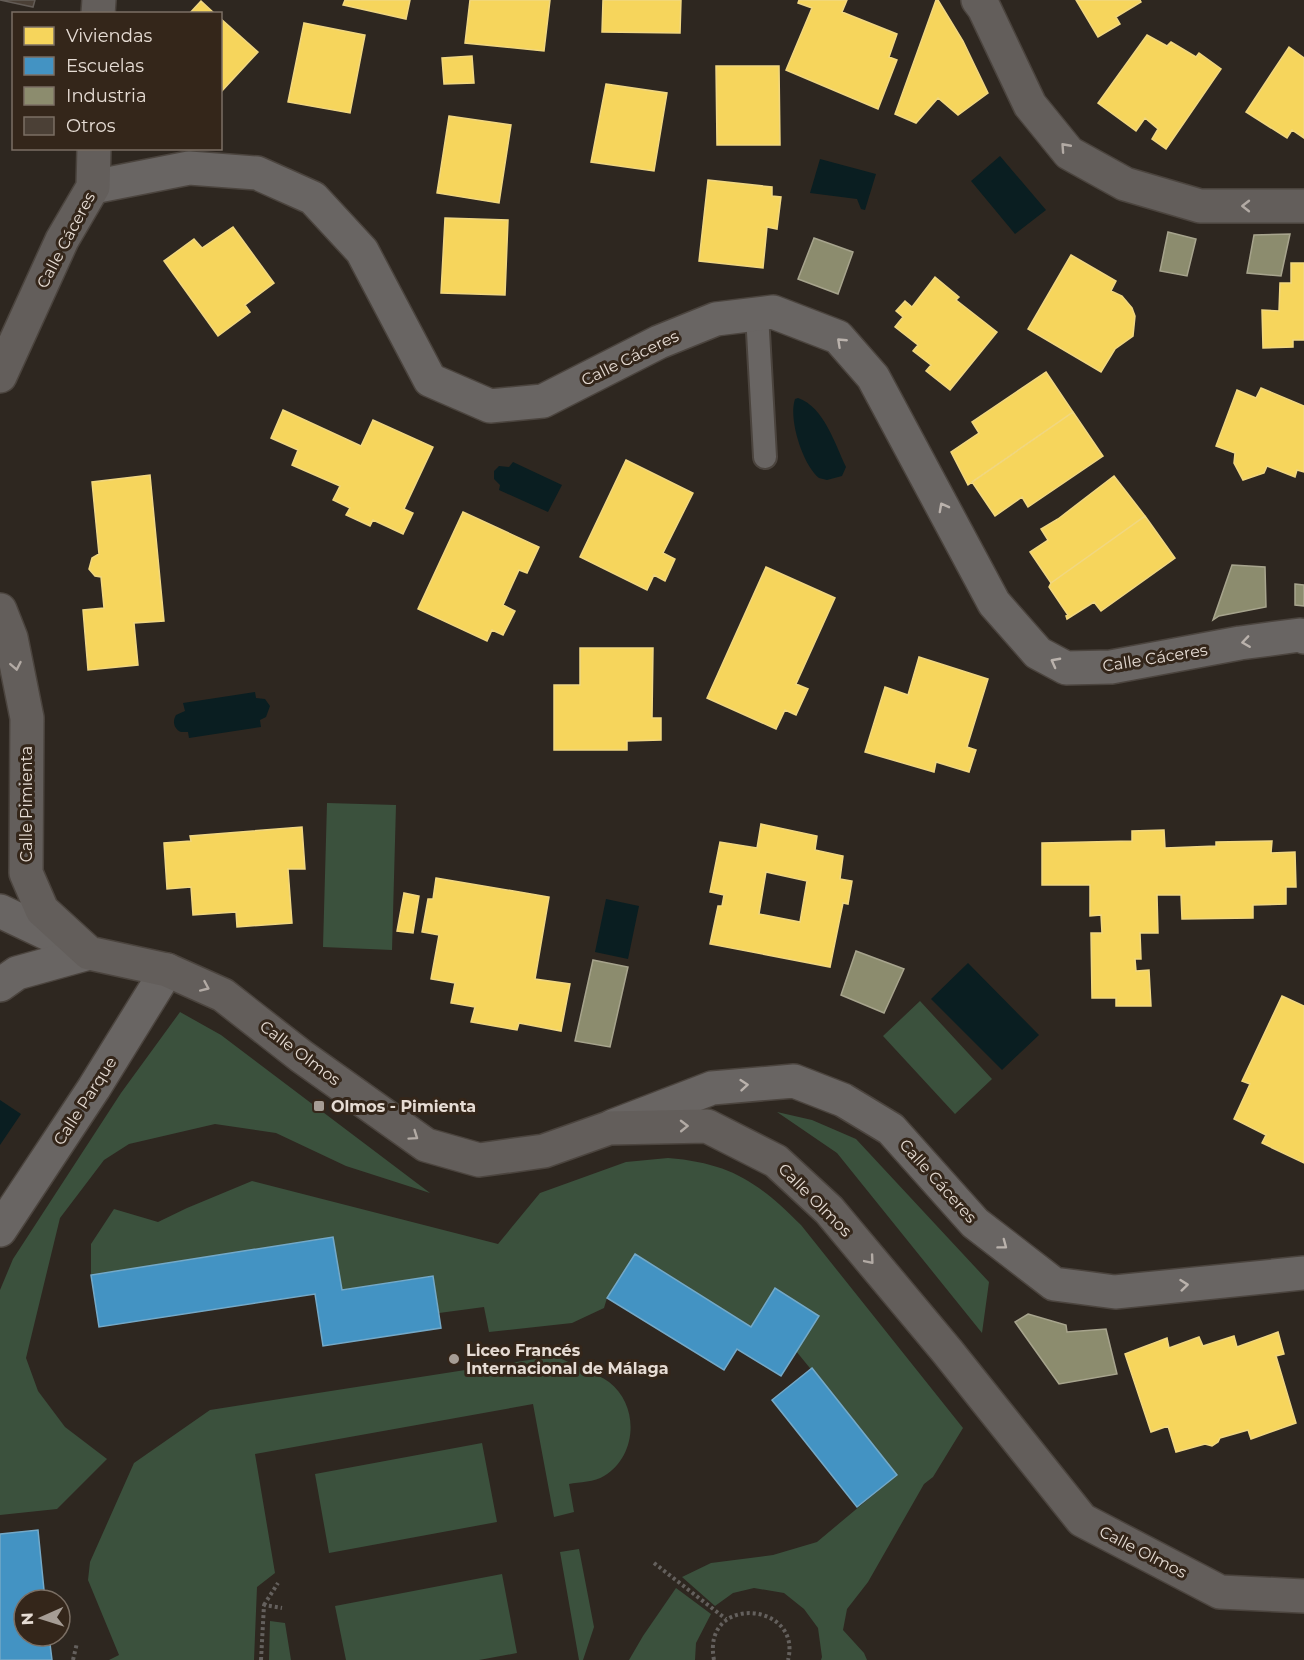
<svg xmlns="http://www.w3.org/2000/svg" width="1304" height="1660" viewBox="0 0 1304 1660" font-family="Montserrat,sans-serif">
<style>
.green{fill:#3b513d}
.water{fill:#0a1e21}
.homes{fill:#f6d55c;stroke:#f1d780;stroke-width:1.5;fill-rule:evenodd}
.schools{fill:#4393c3;stroke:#74a9c8;stroke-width:1.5}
.industry{fill:#8c8c6e;stroke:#a7a48d;stroke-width:1.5}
.building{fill:#4b4036;stroke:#635c56;stroke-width:1.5}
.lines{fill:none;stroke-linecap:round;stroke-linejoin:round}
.service-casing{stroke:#4b443e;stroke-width:26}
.minor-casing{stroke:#4b443e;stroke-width:36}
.tertiary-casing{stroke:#4b443e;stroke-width:36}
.secondary-casing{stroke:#4b443e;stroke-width:36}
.path{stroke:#64605d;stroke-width:4;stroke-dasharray:3 3;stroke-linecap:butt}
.service{stroke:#696563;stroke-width:22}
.minor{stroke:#696563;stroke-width:33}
.tertiary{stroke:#696563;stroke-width:33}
.secondary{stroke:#635e5b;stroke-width:33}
.oneway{stroke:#b2aaa4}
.oneway2{stroke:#bab2ac}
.poi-dot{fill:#a69d95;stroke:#34261a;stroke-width:2}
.labels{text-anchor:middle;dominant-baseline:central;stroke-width:6;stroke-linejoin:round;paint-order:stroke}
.street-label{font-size:16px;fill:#e6dcd4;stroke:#34261a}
.poi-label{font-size:16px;font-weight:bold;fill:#e6dcd4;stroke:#34261a;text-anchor:start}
</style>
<rect width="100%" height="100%" fill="#2e2720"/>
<!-- green -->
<path class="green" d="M 327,803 L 396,805 L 392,950 L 323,947 Z
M 920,1001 L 992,1079 L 955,1114 L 883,1036 Z
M 180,1012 L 221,1035 L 430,1193 L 346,1166 L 276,1133 L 215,1124 L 129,1144 L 104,1160 L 60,1218 L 26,1358 L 38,1391 L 65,1427 L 107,1459 L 57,1509 L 0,1515 L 0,1290 L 13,1259 L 121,1093 Z
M 777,1112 L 812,1120 L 856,1139 L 989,1282 L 982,1333 L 837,1153 Z
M 668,1158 C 730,1163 758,1182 801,1225 L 963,1428 L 933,1477 L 924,1484 L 868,1582 L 847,1609 L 843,1630 L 864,1653 L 867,1660 L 821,1660 L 822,1657 L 818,1628 L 804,1609 L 784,1593 L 754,1588 L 733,1593 L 715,1606 L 682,1577 L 711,1563 L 773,1555 L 817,1542 L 897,1475 L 796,1351 L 819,1316 L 775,1288 L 751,1327 L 635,1254 L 607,1298 L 604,1308 L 572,1323 L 489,1332 L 484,1307 L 439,1313 L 433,1276 L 342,1290 L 333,1237 L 91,1275 L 91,1244 L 114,1209 L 158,1222 L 187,1208 L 252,1181 L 498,1244 L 540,1193 L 626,1162 Z
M 555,1356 C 570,1363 596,1373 609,1382 C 640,1406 637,1456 604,1476 C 595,1482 579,1482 569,1484 L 574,1512 L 554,1517 L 533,1404 L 255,1454 L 275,1573 L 257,1587 L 254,1660 L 109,1660 L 119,1655 L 88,1580 L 90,1562 L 134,1463 L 210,1410 Z
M 482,1443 L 497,1522 L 329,1553 L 315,1474 Z
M 579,1549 L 594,1627 L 583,1660 L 579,1660 L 560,1552 Z
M 502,1574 L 517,1653 L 479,1660 L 346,1660 L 335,1606 Z
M 676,1588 L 711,1614 L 696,1643 L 695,1660 L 629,1660 L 643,1636 Z
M 270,1621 L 285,1623 L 291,1660 L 269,1660 Z"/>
<!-- water -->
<path class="water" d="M 1000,156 L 1046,210 L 1015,234 L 971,181 Z
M 820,159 L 876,174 L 865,210 L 861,209 L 857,199 L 810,193 Z
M 798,398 C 824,407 835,444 846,467 L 842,476 L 827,480 L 819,478 C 803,465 788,419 795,399 Z
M 513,462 L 562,485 L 548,512 L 499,490 L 500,485 L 494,479 L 494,471 L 499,466 L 509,467 Z
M 255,692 L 256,698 L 265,699 L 270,706 L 266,717 L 260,720 L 261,727 L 189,738 L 188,732 L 181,732 C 174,729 172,722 176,715 L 185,711 L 183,703 Z
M 606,899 L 639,906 L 628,959 L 595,952 Z
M 968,963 L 1039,1035 L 1002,1070 L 931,999 Z
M 0,1100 L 21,1114 L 0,1145 Z"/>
<!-- homes -->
<path class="homes" d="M 345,0 L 410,0 L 406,19 L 343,5 Z
M 470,0 L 550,0 L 544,51 L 465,43 Z
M 603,0 L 681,0 L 680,33 L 602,32 Z
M 799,0 L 847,0 L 842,12 L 897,34 L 889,57 L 897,60 L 878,109 L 786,70 L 812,8 L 798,3 Z
M 936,0 L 938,0 L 963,41 L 988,93 L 958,115 L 938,98 L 916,123 L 895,114 Z
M 1076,0 L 1140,0 L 1141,2 L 1116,17 L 1120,24 L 1098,37 Z
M 201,1 L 215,14 L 189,14 Z
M 220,18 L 258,52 L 220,93 Z
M 304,23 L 365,35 L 350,113 L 288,102 Z
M 1147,35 L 1167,46 L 1171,42 L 1196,57 L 1199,53 L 1221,69 L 1166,149 L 1152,139 L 1158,129 L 1145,118 L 1136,131 L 1098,103 Z
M 1289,47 L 1304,58 L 1304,138 L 1292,130 L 1287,138 L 1246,112 Z
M 472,56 L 474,83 L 444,84 L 442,58 Z
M 716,66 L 779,66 L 780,145 L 717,145 Z
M 606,84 L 667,93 L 654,171 L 591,162 Z
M 449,116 L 511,125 L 499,203 L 437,193 Z
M 708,180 L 772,187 L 772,196 L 781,197 L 777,229 L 767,227 L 763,268 L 699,261 Z
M 445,218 L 508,220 L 505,295 L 441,293 Z
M 233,227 L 274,283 L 245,305 L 250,312 L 218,336 L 164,261 L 194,239 L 202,248 Z
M 1071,255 L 1116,281 L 1111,291 L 1122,296 L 1132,308 L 1135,316 L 1133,336 L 1115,349 L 1101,372 L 1028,329 Z
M 1291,263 L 1304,263 L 1304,340 L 1293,340 L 1293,347 L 1263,348 L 1262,310 L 1279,311 L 1280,283 L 1291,283 Z
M 935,277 L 959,297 L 956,300 L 997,332 L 950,390 L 926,371 L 931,365 L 913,351 L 918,345 L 895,327 L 903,317 L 896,311 L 905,301 L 912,307 Z
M 1046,372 L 1073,412 L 968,485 L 951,452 L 979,433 L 972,422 Z
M 1261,388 L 1304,406 L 1304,472 L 1297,470 L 1295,477 L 1267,466 L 1264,473 L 1243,480 L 1234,463 L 1235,453 L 1216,446 L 1237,390 L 1256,398 Z
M 283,410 L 361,446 L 373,420 L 433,447 L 404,509 L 413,513 L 403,534 L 373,520 L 370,526 L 346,515 L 350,508 L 333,500 L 340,486 L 292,465 L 298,450 L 271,438 Z
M 1073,412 L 1103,456 L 1028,507 L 1022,497 L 995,516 L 972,482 Z
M 626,460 L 693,493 L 663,553 L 675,559 L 665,581 L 654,575 L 647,590 L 580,557 Z
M 150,475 L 164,621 L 134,623 L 138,665 L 88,670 L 83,610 L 104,608 L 101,577 L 95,576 L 89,569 L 92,558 L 99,554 L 92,482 Z
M 1114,476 L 1145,516 L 1051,583 L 1030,552 L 1048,540 L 1041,529 L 1058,519 Z
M 463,512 L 539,547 L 527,573 L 519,570 L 503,605 L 515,611 L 503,635 L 492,630 L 487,641 L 418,609 Z
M 1145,516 L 1175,558 L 1101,611 L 1094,602 L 1067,619 L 1066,616 L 1068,615 L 1049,587 L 1051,583 Z
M 766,567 L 835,598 L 796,684 L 808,689 L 796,715 L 785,710 L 776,729 L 707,698 Z
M 580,648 L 653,648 L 652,718 L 661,718 L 661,740 L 627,741 L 627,750 L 554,750 L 554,685 L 580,685 Z
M 919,657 L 988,679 L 967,747 L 976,750 L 969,772 L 936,762 L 934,772 L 865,752 L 885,687 L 908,695 Z
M 761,824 L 817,836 L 815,850 L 843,856 L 840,879 L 852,881 L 848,904 L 843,903 L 830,967 L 710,944 L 718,906 L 722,906 L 724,895 L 710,892 L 720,842 L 757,848 ZM 766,872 L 807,881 L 800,922 L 759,914 Z
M 302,827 L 305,869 L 288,869 L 292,923 L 237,927 L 236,912 L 193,915 L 191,887 L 167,889 L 164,843 L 191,841 L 190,836 Z
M 1164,830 L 1165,848 L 1216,846 L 1216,842 L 1272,841 L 1271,853 L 1295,852 L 1296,887 L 1286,887 L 1286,904 L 1253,905 L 1253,918 L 1182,919 L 1181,895 L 1157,895 L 1158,933 L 1140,933 L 1141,959 L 1135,959 L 1136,971 L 1149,970 L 1151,1006 L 1116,1006 L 1116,998 L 1092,998 L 1091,933 L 1102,933 L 1101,915 L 1090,916 L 1090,885 L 1042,885 L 1042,843 L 1132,841 L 1132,831 Z
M 436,878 L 549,897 L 535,979 L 570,984 L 561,1031 L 519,1023 L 517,1030 L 471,1022 L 475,1007 L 451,1003 L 455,983 L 431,979 L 439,935 L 422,932 L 428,899 L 433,899 Z
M 404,893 L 419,896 L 413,933 L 397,931 Z
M 1282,996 L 1304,1006 L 1304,1163 L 1262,1143 L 1266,1135 L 1234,1119 L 1250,1084 L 1242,1081 Z
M 1278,1332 L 1284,1354 L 1276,1356 L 1296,1423 L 1251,1439 L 1248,1430 L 1220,1438 L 1218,1442 L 1212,1446 L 1205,1444 L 1176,1452 L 1168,1426 L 1151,1432 L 1125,1354 L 1167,1338 L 1169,1348 L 1199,1337 L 1203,1346 L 1234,1336 L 1237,1347 Z"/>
<!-- schools -->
<path class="schools" d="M 333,1237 L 342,1290 L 433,1276 L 441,1328 L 323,1346 L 315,1294 L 99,1327 L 91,1275 Z
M 635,1254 L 751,1327 L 775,1288 L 819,1316 L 781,1376 L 737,1349 L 724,1370 L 607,1298 Z
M 812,1368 L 897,1475 L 857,1507 L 772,1400 Z
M 38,1530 L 45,1600 L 24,1600 L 24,1636 L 49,1636 L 52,1660 L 0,1660 L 0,1534 Z"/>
<!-- industry -->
<path class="industry" d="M 1168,232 L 1196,239 L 1187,276 L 1160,271 Z
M 1290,234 L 1281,276 L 1247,273 L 1254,235 Z
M 814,238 L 853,252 L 838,294 L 798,279 Z
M 1232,565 L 1265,567 L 1266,607 L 1219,616 L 1213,620 Z
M 1295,584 L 1304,585 L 1304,606 L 1295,605 Z
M 856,951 L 904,969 L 884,1013 L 841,995 Z
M 593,960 L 628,967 L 610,1047 L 575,1041 Z
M 1028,1314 L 1066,1325 L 1067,1332 L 1106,1329 L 1117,1374 L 1059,1384 L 1015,1322 Z"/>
<!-- building -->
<path class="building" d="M 0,0 L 35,0 L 33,7 Z"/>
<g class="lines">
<defs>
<path id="service" d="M 757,314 L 765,457"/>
<path id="minor" d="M 93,187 L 189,168 L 257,173 L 313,198 L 362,251 L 430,380 L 490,406 L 543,401 L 659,342 L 716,319 L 773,312 L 838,337 L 873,377 L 994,603 L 1038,653 L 1066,668 L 1111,667 L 1240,643 L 1300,635 L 1304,637
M 0,911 L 80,949
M 613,1126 L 712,1088 L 794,1081 L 843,1100 L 891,1129 L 975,1223 L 1054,1284 L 1115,1292 L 1304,1273
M 0,1230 L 94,1088 L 167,970"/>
<path id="tertiary" d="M 0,985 L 17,973 L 89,953"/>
<path id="secondary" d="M 978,0 L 984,8 L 1030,105 L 1069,153 L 1125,184 L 1200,206 L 1304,206
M 98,14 L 99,0
M 0,376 L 62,240 L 93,187 L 94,148
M 0,610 L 11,638 L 27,718 L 26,873 L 42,910 L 89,953 L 167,970 L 223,995 L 301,1056 L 426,1145 L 479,1160 L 544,1151 L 609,1128 L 707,1126 L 776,1161 L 829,1210 L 947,1351 L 1082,1520 L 1220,1592 L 1304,1596"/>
</defs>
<!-- service casing -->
<use href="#service" class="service-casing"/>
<!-- minor casing -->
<use href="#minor" class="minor-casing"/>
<!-- tertiary casing -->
<use href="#tertiary" class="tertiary-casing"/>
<!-- secondary casing -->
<use href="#secondary" class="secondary-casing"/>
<!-- path -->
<path class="path" d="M 654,1563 L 726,1619
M 264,1605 L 278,1583
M 73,1660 L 77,1643
M 261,1660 L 264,1605 L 282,1608
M 714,1660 C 701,1593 803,1602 788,1660"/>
<!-- service -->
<use href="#service" class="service"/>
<!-- minor -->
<use href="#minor" class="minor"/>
<!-- tertiary -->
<use href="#tertiary" class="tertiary"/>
<!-- secondary -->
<use href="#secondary" class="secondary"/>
</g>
<!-- one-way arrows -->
<defs><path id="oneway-chevron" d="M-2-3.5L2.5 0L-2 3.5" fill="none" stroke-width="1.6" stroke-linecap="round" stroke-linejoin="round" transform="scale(1.5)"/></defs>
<g class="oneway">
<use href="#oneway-chevron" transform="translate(1065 147) rotate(-132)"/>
<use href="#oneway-chevron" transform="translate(1246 206) rotate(-180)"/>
<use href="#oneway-chevron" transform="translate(16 666) rotate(79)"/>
<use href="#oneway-chevron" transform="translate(205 987) rotate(24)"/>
<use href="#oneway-chevron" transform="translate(684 1126) rotate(-1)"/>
<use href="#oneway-chevron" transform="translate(414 1136) rotate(35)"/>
<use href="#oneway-chevron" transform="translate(870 1260) rotate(50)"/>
</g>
<g class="oneway2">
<use href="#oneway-chevron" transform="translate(841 342) rotate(-137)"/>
<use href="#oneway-chevron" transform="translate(943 507) rotate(-118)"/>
<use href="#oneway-chevron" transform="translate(1246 642) rotate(172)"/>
<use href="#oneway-chevron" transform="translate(1055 662) rotate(-152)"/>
<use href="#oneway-chevron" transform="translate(744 1085) rotate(-5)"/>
<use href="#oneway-chevron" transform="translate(1003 1245) rotate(37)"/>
<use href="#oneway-chevron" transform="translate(1184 1285) rotate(-6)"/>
</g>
<!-- markers -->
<g class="poi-dot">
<rect x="313" y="1100" width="12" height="12" rx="3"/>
<circle cx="454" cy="1359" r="6"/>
</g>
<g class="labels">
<!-- street labels -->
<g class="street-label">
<text transform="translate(66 240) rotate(-62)">Calle Cáceres</text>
<text transform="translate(630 358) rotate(-26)">Calle Cáceres</text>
<text transform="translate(1155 658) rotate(-9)">Calle Cáceres</text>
<text transform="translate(26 804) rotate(-90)">Calle Pimienta</text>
<text transform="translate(300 1053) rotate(37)">Calle Olmos</text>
<text transform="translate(85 1101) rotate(-57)">Calle Parque</text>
<text transform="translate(938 1181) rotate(48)">Calle Cáceres</text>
<text transform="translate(815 1200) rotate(45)">Calle Olmos</text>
<text transform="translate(1143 1552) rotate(27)">Calle Olmos</text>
</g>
<!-- poi labels -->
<g class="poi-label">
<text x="331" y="1106">Olmos - Pimienta</text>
<text x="466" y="1350">Liceo Francés<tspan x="466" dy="18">Internacional de Málaga</tspan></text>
</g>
</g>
<!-- legend -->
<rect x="12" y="12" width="210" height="138" fill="#34261a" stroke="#7b6f64" stroke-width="1.5"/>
<rect x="24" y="27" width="30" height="18" fill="#f6d55c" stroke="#7b6f64" stroke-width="1.5"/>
<text x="66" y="42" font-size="18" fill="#e6dcd4">Viviendas</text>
<rect x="24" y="57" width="30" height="18" fill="#4393c3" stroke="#7b6f64" stroke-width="1.5"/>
<text x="66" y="72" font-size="18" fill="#e6dcd4">Escuelas</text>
<rect x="24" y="87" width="30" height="18" fill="#8c8c6e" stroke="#7b6f64" stroke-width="1.5"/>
<text x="66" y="102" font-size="18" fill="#e6dcd4">Industria</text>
<rect x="24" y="117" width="30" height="18" fill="#4b4036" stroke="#7b6f64" stroke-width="1.5"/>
<text x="66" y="132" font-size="18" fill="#e6dcd4">Otros</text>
<!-- north arrow -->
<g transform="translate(42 1618) rotate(267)"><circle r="28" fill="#34261a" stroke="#7b6f64" stroke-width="1.5"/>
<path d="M0-4.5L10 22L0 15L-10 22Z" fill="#a69d95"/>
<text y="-9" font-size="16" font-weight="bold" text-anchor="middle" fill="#e6dcd4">N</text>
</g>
</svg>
